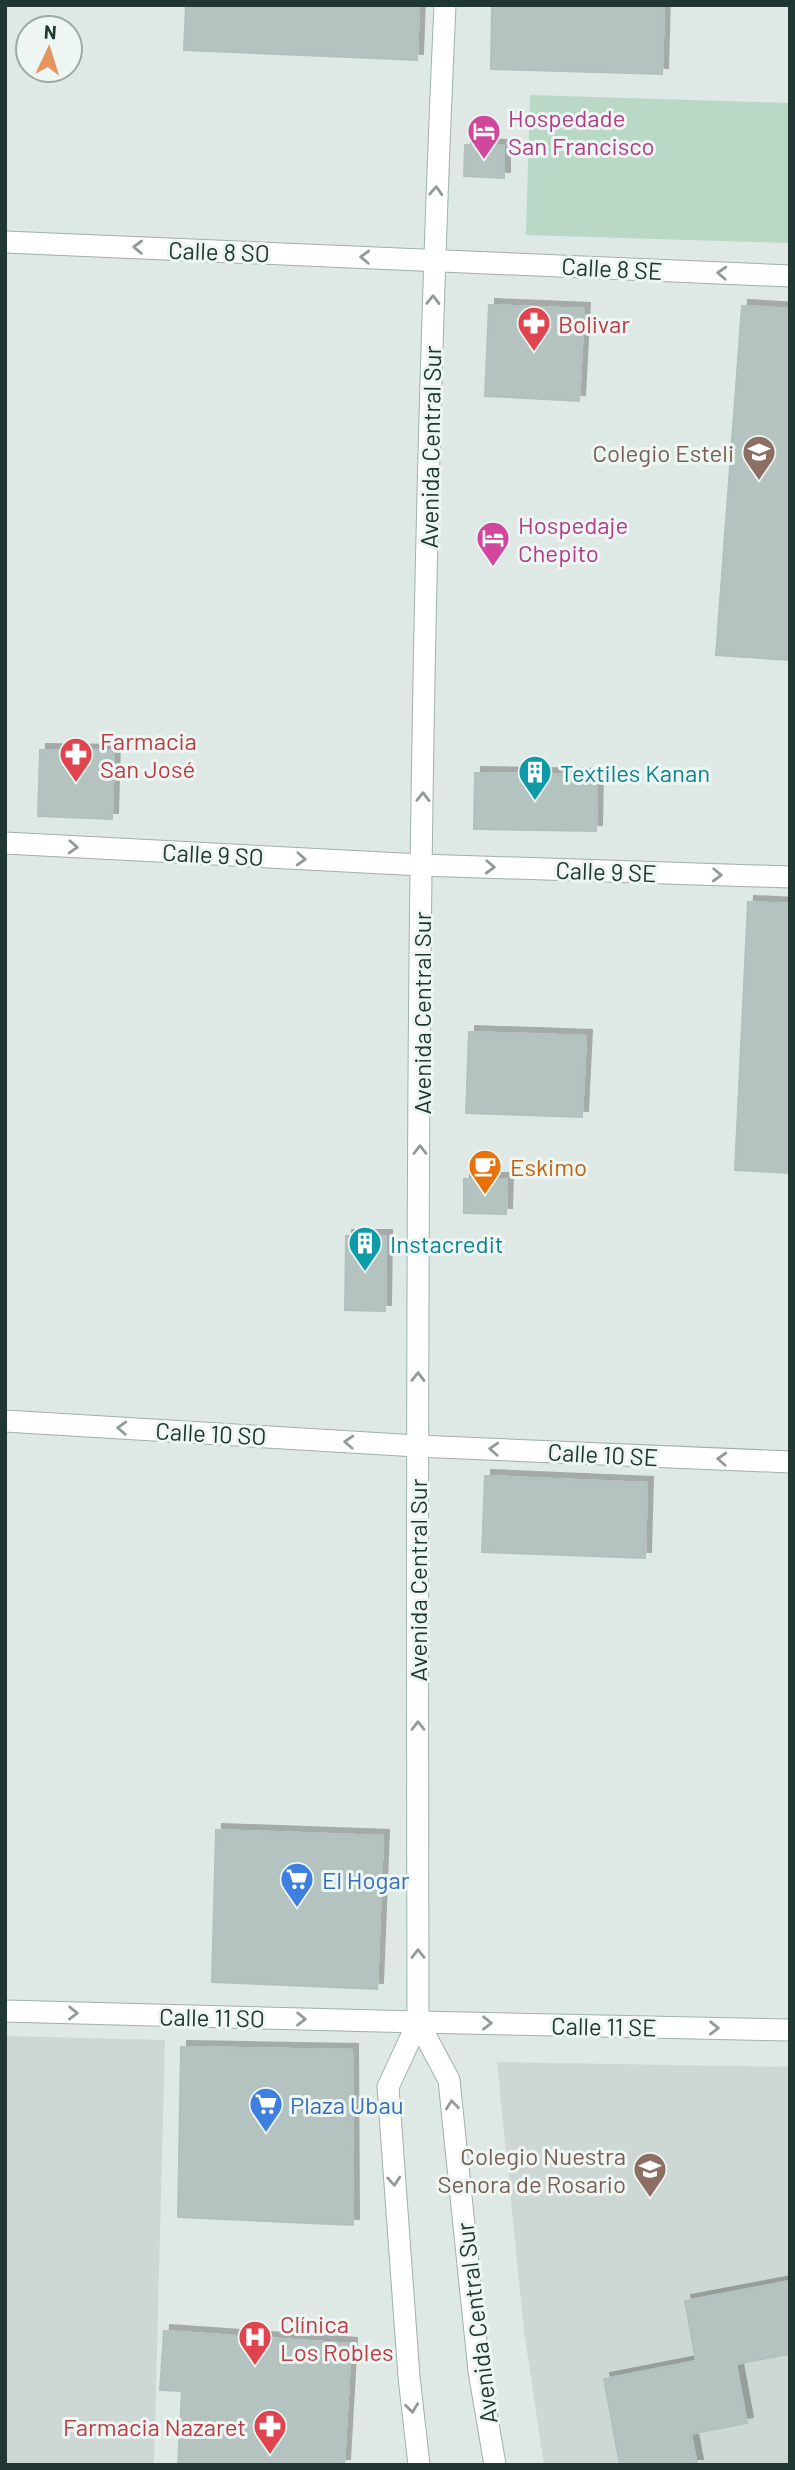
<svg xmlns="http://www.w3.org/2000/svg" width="795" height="2470" viewBox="0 0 795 2470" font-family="Barlow,sans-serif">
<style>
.built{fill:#cdd8d5}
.green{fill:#b9d8c6}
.building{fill:#b4c3bf;stroke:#b2c1bd;stroke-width:2;filter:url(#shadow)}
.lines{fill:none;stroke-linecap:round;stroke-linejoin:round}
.street-casing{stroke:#a2afac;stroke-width:23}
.secondary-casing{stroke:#9fb3af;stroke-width:23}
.street{stroke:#fff;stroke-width:21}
.secondary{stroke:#fff;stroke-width:21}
.oneway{stroke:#909b9a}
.labels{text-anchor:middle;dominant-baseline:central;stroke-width:6;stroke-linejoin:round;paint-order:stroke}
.hotel-label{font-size:24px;fill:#b23c85;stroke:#eef6f3;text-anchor:start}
.street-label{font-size:24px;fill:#213734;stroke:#eef6f3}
.health-label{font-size:24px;fill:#be3a42;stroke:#eef6f3;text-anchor:start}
.education-label{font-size:24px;fill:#785e54;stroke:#eef6f3;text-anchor:end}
.culture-label{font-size:24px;fill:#0d838f;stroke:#eef6f3;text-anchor:start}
.food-label{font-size:24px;fill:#c56008;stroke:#eef6f3;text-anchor:start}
.shop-label{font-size:24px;fill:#366cbe;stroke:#eef6f3;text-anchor:start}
</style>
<defs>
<filter id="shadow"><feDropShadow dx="6" dy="-6" stdDeviation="0" flood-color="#0004"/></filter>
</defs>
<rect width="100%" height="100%" fill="#dee8e5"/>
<!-- built -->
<path class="built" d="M 5,2036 L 165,2040 L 154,2465 L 5,2465 Z
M 497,2062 L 790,2067 L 790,2465 L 544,2465 L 524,2331 Z"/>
<!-- green -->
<path class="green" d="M 530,95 L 790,103 L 790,243 L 526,235 Z"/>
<!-- building -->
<path class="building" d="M 186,5 L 419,5 L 417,60 L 184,50 Z
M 492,5 L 664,5 L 662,74 L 491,69 Z
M 465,145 L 504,146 L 504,178 L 464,176 Z
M 489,305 L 584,309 L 579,401 L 485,396 Z
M 742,306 L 790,309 L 790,660 L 716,655 Z
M 40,750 L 114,751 L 112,819 L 38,816 Z
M 475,773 L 597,775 L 596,831 L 474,829 Z
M 748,902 L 790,904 L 790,1173 L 735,1170 Z
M 469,1032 L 586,1036 L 582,1117 L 466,1113 Z
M 464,1179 L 507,1179 L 506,1214 L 464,1213 Z
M 346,1236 L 386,1236 L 385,1311 L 345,1310 Z
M 485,1476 L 647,1483 L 645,1558 L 482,1552 Z
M 216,1830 L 383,1836 L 377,1989 L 212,1982 Z
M 181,2047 L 352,2050 L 353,2225 L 178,2217 Z
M 790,2281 L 790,2354 L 736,2364 L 747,2423 L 691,2434 L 697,2465 L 620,2465 L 604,2379 L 696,2361 L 685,2301 Z
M 164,2331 L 351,2344 L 344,2465 L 178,2465 L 182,2391 L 160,2390 Z"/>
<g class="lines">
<defs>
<path id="street" d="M 5,242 L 790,276
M 5,843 L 421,865 L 790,877
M 5,1421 L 417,1446 L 790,1462
M 5,2011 L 418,2022"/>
<path id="secondary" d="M 418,2022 L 449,2080 L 479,2371 L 495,2465
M 418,2022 L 790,2030
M 419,2465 L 409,2377 L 388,2087 L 418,2022 C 417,1350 414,677 445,5"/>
</defs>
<!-- street casing -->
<use href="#street" class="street-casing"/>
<!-- secondary casing -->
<use href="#secondary" class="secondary-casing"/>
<!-- street -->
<use href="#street" class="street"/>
<!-- secondary -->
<use href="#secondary" class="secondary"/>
</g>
<!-- one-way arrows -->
<defs><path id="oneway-chevron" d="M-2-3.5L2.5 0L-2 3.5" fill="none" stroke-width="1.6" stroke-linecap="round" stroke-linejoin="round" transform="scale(1.75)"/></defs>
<g class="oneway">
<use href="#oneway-chevron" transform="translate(436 191) rotate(-87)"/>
<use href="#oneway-chevron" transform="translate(138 247) rotate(-178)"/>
<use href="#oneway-chevron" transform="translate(365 257) rotate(-178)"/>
<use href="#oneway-chevron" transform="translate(722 273) rotate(-177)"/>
<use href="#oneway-chevron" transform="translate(433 300) rotate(-89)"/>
<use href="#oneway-chevron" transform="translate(423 797) rotate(-89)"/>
<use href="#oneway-chevron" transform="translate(73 847) rotate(3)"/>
<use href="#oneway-chevron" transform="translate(301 859) rotate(3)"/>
<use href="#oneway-chevron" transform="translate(490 867) rotate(2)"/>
<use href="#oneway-chevron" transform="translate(717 875) rotate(2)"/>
<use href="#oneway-chevron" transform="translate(420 1150) rotate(-90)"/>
<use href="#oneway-chevron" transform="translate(418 1377) rotate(-89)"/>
<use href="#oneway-chevron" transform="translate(122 1428) rotate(-177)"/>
<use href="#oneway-chevron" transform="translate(349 1442) rotate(-177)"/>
<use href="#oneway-chevron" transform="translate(494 1449) rotate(-177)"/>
<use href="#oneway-chevron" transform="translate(722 1459) rotate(-177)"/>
<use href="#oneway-chevron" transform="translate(418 1726) rotate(-90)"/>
<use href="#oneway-chevron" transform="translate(418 1954) rotate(-90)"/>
<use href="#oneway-chevron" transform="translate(73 2013) rotate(1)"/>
<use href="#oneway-chevron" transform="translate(301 2019) rotate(1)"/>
<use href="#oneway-chevron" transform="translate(487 2023) rotate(1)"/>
<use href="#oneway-chevron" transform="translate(714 2028) rotate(1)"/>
<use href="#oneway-chevron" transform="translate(452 2105) rotate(-96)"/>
<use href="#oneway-chevron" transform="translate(394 2181) rotate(86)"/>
<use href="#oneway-chevron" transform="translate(412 2408) rotate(83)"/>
</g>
<!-- icons -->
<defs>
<symbol id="hotel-pin" viewBox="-11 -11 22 30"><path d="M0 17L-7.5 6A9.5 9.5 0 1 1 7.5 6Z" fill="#d1479c" stroke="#eef6f3"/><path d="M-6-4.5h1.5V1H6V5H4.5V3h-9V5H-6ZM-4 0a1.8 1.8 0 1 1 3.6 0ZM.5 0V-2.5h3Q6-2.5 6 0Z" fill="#fff"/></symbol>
<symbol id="pharmacy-pin" viewBox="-11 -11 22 30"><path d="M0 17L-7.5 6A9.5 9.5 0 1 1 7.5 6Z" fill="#e0444e" stroke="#eef6f3"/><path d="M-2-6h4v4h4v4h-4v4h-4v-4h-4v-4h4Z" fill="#fff"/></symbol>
<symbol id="university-pin" viewBox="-11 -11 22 30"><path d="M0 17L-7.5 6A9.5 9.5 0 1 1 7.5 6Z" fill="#8d6e63" stroke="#eef6f3"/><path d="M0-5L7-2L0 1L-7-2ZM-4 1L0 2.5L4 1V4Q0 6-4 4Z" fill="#fff"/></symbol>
<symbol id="building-pin" viewBox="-11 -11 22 30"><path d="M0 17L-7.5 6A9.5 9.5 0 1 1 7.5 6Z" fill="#0f9aa8" stroke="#eef6f3"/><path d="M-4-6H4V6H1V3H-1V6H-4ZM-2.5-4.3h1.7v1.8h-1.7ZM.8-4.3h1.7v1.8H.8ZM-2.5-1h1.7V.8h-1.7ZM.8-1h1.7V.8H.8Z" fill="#fff"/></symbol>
<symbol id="cafe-pin" viewBox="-11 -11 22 30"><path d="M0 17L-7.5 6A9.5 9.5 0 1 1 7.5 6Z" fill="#e8710a" stroke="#eef6f3"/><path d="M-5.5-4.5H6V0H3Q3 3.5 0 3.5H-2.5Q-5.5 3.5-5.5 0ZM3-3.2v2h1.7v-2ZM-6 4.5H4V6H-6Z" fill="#fff"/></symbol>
<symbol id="supermarket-pin" viewBox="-11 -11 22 30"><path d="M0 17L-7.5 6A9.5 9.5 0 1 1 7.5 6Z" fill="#3f7fe0" stroke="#eef6f3"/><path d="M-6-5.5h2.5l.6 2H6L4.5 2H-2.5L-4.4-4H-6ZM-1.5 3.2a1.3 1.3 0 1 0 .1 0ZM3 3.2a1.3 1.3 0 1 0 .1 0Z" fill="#fff"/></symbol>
<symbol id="hospital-pin" viewBox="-11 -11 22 30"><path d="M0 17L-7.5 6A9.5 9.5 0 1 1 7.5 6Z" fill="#e0444e" stroke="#eef6f3"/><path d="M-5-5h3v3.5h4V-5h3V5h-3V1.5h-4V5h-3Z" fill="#fff"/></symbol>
</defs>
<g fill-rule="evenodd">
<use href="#hotel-pin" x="465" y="112" width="38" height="52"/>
<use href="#pharmacy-pin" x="515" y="304" width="38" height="52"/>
<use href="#university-pin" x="740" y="433" width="38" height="52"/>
<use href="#hotel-pin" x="474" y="519" width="38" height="52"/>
<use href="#pharmacy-pin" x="57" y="735" width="38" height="52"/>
<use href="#building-pin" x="516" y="753" width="38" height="52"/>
<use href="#cafe-pin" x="466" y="1147" width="38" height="52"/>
<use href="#building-pin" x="346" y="1224" width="38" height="52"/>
<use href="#supermarket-pin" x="278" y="1860" width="38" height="52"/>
<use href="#supermarket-pin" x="247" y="2085" width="38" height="52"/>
<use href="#university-pin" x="631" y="2150" width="38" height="52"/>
<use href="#hospital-pin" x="236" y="2318" width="38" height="52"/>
<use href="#pharmacy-pin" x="251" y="2407" width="38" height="52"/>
</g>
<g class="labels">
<!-- hotel labels -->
<g class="hotel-label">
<text x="508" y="117">Hospedade<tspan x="508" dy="28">San Francisco</tspan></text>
<text x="518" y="524">Hospedaje<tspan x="518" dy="28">Chepito</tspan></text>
</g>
<!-- street labels -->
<g class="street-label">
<text transform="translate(219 251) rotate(2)">Calle 8 SO</text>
<text transform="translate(612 268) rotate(3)">Calle 8 SE</text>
<text transform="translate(430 447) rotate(-89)">Avenida Central Sur</text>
<text transform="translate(213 854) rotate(3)">Calle 9 SO</text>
<text transform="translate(606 871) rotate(2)">Calle 9 SE</text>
<text transform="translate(421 1013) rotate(-90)">Avenida Central Sur</text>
<text transform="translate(211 1433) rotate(3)">Calle 10 SO</text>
<text transform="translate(603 1454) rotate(3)">Calle 10 SE</text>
<text transform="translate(417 1580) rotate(-90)">Avenida Central Sur</text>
<text transform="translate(212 2017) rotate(1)">Calle 11 SO</text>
<text transform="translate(604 2026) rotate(1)">Calle 11 SE</text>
<text transform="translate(476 2323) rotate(-97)">Avenida Central Sur</text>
</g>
<!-- health labels -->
<g class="health-label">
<text x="558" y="323">Bolivar</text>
<text x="100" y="740">Farmacia<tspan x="100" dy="28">San José</tspan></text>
<text x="280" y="2323">Clínica<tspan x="280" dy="28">Los Robles</tspan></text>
<text x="246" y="2426" text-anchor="end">Farmacia Nazaret</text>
</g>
<!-- education labels -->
<g class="education-label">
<text x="734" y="452">Colegio Esteli</text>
<text x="626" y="2155">Colegio Nuestra<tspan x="626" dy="28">Senora de Rosario</tspan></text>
</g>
<!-- culture labels -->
<g class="culture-label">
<text x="560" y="772">Textiles Kanan</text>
<text x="390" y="1243">Instacredit</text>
</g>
<!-- food labels -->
<g class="food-label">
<text x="510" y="1166">Eskimo</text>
</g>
<!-- shop labels -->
<g class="shop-label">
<text x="322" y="1879">El Hogar</text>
<text x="290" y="2104">Plaza Ubau</text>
</g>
</g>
<!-- border -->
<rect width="795" height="2470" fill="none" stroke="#213734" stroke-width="14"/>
<!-- north arrow -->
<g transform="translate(49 49) rotate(4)"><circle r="33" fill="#eef6f3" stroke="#9caaa7" stroke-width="2"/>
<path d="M0-5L12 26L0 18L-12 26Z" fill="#e59460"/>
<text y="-10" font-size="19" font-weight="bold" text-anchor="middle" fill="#213734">N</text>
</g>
</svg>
